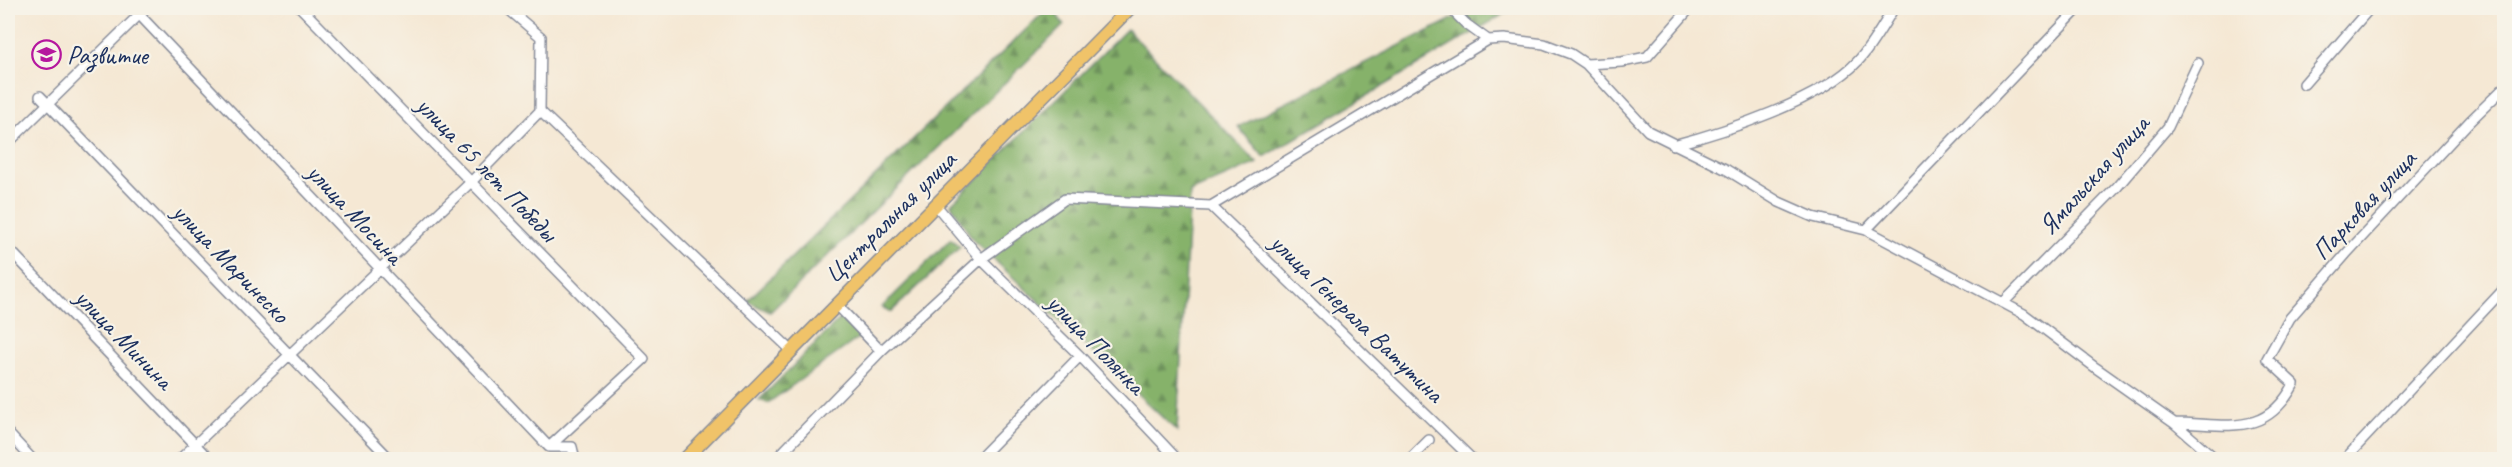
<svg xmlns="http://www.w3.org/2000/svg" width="2512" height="467" viewBox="0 0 2512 467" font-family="Caveat,sans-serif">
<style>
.forest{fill:url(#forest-firs);stroke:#507064;stroke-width:1.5}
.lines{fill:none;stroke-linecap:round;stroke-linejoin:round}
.minor-casing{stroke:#888c99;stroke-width:12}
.major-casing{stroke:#888c99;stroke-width:15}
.minor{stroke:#fff;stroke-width:9}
.major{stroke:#f0c369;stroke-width:12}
.labels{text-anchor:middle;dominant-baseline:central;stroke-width:4.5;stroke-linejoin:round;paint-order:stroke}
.poi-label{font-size:26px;fill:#1b2f5e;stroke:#f7f3e8;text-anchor:start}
.street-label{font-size:26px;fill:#1b2f5e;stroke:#f7f3e8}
</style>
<defs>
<pattern id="forest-firs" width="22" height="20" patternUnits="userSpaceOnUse" patternTransform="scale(1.5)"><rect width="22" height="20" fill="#86b26b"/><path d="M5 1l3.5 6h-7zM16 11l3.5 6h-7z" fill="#6d915b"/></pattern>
</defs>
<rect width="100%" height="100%" fill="#f7f3e8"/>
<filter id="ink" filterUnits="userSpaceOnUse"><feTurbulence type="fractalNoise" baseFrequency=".0167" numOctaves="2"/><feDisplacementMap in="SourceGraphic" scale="12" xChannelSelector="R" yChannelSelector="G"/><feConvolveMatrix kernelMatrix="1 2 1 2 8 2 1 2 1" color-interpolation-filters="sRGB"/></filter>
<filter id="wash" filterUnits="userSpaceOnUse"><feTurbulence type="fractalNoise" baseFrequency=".008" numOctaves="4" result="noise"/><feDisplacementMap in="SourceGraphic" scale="24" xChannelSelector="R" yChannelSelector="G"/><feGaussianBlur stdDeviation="1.35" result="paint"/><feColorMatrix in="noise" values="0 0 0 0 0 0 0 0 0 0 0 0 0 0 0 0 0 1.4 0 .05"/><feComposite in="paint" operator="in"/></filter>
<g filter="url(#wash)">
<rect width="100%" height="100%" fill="#f5e8d4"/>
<!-- forest -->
<path class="forest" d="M 1048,8 L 1052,8 L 1064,25 L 770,312 L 747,301 Z
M 1474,8 L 1514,8 L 1264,157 L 1238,127 Z
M 1127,29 L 1257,163 L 1190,192 L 1177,431 L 973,240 L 951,204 Z
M 951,239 L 960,247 L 891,312 L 882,307 Z
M 842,317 L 860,337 L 768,403 L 759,400 Z"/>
</g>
<g filter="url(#ink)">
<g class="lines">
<defs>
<path id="minor" d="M 133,8 L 549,447
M 301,8 L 644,359 L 549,447 L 572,447 L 575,460
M 507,8 L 541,37 L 540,111
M 1450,8 L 1466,24 L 1488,40 L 1504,39 L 1544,44 L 1571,54 L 1586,64 L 1648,131 L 1727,170 L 1779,202 L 1813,217 L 1866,230 L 2024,314 L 2096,368 L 2174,423 L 2217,460
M 2499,8 L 2504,11
M 1586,64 L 1622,62 L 1647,57 L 1690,8
M 2304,84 L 2370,8
M 40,96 L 391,460
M 8,143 L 146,8
M 1673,145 C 1724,132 1822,100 1858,61 C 1872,46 1883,25 1894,8
M 935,204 L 981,259 L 1080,356 L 1178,460
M 1211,206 L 1473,460
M 1866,230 L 2079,8
M 8,248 L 210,460
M 2003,303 L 2117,187 L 2168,127 L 2198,63
M 836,304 L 881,351
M 2174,423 C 2226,423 2265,439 2294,384 L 2267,359 L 2290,318 L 2346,254 L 2470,121 L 2504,88
M 8,433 L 33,460
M 179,460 L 471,182 L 540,111 L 791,350
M 775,460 L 881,351 L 981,259 L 1065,199 L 1211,206 L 1488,40
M 978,460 L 1080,356
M 1409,460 L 1429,440
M 2344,460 L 2504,289"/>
<path id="major" d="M 684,460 L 1130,8"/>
</defs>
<!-- minor casing -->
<use href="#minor" class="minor-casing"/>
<!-- major casing -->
<use href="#major" class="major-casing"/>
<!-- minor -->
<use href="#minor" class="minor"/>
<!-- major -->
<use href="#major" class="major"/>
</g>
</g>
<!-- icons -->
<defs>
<symbol id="school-ring" viewBox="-11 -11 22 22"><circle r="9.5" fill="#f7f3e8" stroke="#b5179e" stroke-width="1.5"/><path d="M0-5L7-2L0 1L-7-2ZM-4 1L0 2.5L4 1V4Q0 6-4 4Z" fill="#b5179e"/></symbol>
</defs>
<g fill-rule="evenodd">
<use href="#school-ring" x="30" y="38" width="33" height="33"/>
</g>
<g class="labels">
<!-- poi labels -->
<g class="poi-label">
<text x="67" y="55">Развитие</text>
</g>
<!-- street labels -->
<g class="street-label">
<text transform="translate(487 169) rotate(46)">улица 65 лет Победы</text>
<text transform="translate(2094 175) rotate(-48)">Ямальская улица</text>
<text transform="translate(2364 205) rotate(-47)">Парковая улица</text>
<text transform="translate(355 214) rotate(47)">улица Мосина</text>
<text transform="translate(890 217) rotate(-45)">Центральная улица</text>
<text transform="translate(231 263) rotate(46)">улица Маринеско</text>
<text transform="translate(1357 318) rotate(44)">улица Генерала Ватутина</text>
<text transform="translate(124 339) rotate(46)">улица Минина</text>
<text transform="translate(1096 344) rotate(46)">улица Полянка</text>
</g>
</g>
<!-- margin -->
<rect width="2512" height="467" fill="none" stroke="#f7f3e8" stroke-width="30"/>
</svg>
